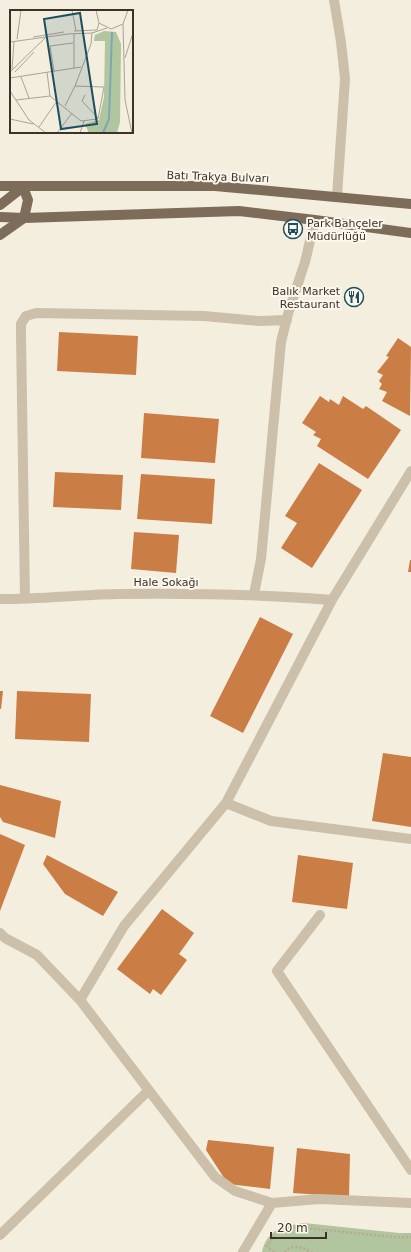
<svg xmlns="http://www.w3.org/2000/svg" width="411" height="1252" viewBox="0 0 411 1252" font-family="'DejaVu Sans',sans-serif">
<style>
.green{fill:#b1c59e}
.building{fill:#cb7d46}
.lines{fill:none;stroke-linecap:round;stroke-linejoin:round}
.path{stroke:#b9aa94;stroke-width:2.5;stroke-dasharray:2 2;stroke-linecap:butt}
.minor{stroke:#cdc0aa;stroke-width:10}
.major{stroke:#7d6c5a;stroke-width:10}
.labels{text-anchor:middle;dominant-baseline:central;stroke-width:4;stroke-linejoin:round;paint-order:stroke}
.street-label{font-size:11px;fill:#3b322a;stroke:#fbf7ec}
.poi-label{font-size:11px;fill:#3b322a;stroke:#fbf7ec;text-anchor:start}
.inset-river{fill:none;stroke:#7ca7b3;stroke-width:2}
.inset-road{fill:none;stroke:#aaa397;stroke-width:1}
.view{fill:#1d4f5f;fill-opacity:0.15;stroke:#1d4f5f;stroke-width:2}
.inset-edge{fill:none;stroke:#3b322a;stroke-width:2}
</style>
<rect width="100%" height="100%" fill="#f4eedf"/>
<!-- green -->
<path class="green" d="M 304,1223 L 399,1233 L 411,1233 L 411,1252 L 262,1252 C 267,1229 284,1226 304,1223 Z"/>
<!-- building -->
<path class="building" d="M 59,332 L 138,336 L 136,375 L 57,371 Z
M 398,338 L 411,347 L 410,416 L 382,401 L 387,392 L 379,389 L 382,384 L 379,381 L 383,375 L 377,372 L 389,357 L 386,356 Z
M 320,396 L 329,402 L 330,399 L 339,405 L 343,396 L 363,409 L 366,406 L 401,430 L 368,479 L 317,446 L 321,439 L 313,435 L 316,432 L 302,423 Z
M 144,413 L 219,419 L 215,463 L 141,458 Z
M 319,463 L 362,490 L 312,568 L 281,548 L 297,523 L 285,516 Z
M 55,472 L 123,475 L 121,510 L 53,507 Z
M 141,474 L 215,479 L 212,524 L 137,519 Z
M 134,532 L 179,535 L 176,573 L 131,569 Z
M 410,560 L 411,560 L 411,572 L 408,572 Z
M 260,617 L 293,634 L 243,733 L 210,716 Z
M 0,691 L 3,691 L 1,709 L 0,709 Z
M 17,691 L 91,694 L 89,742 L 15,739 Z
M 383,753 L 411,757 L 411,827 L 372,821 Z
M 0,785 L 61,801 L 55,838 L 3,822 L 0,817 Z
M 0,834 L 25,845 L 0,911 Z
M 47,855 L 118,892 L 103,916 L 65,894 L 43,864 Z
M 298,855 L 353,863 L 347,909 L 292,902 Z
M 162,909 L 194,933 L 179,954 L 187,960 L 161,995 L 153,989 L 150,994 L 117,969 Z
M 208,1140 L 274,1147 L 270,1189 L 228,1184 L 206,1150 Z
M 297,1148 L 350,1154 L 349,1197 L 293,1193 Z"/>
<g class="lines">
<!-- path -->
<path class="path" d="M 274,1252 L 267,1246 L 275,1235 L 286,1229 L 296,1227 L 393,1237 L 411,1237
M 285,1252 C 292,1243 304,1248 312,1252"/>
<!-- minor -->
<path class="minor" d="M 334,0 L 341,42 L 345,79 L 337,196
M 254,594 L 261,559 L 281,342 L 288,314 L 305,262 L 315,220
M 0,599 C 39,599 77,595 116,594 C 188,593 260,594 332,600
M 25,599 L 21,334 L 21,324 L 26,316 L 36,313 L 204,316 L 259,321 L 287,320
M 226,803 L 271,821 L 411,839
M 320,915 L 277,971 L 411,1170
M 0,933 L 5,938 L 37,955 L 80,1000 L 215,1177 L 235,1191 L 272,1203 L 319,1199 L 411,1203
M 80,1000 L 124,926 L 226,803 L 332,600 L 411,471
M 0,1235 L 148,1091
M 243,1252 L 272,1203"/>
<!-- major -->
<path class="major" d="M 0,186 L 215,186 L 411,204
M 0,205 L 23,187
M 0,217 L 24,218 L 239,211 L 315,220 L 411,233
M 0,235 L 24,218 L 28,200 L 23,187"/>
</g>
<!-- icons -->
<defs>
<symbol id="bus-ring" viewBox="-11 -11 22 22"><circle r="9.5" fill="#fbf7ec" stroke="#1d4f5f" stroke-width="1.5"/><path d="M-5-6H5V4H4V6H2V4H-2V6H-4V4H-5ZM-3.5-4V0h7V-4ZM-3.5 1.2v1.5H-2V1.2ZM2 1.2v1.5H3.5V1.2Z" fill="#1d4f5f"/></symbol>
<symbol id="restaurant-ring" viewBox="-11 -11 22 22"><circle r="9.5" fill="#fbf7ec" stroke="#1d4f5f" stroke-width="1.5"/><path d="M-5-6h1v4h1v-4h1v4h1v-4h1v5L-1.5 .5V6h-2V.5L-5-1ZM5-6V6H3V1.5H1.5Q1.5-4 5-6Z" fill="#1d4f5f"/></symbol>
</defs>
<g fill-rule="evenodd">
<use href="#bus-ring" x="282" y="218" width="22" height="22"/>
<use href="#restaurant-ring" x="343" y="286" width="22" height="22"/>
</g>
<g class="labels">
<!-- street labels -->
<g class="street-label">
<text transform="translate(218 177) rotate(2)">Batı Trakya Bulvarı</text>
<text x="166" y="582">Hale Sokağı</text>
</g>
<!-- poi labels -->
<g class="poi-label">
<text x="307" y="223">Park Bahçeler<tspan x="307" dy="13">Müdürlüğü</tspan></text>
<text x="340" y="291" text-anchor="end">Balık Market<tspan x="340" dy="13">Restaurant</tspan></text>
</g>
</g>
<!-- overview -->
<g transform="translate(10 10)">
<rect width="123" height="123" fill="#f4eedf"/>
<path d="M 94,21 L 106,22 L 111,34 L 110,112 L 107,123 L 79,123 L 75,114 L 89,110 L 94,87 L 95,31 L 84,31 L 85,25 Z" fill="#b1c59e"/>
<path class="inset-river" d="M 93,123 L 99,109 L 102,22"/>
<path class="inset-road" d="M 62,0 L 66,21M 86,0 L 89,13 L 101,19 L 113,14 L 118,0M 113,14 L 115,90 L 122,123M 64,21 L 87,20 L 89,13M 23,27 L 54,22M 7,29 L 11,0M 0,32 L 58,24 L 82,23 L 97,18M 115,48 L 123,23M 64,58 L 64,24M 2,59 L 4,32M 44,61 L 40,36 L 63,33M 0,62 L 35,28M 5,62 L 24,42M 37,62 L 40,86 L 71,111 L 88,109M 11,67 L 19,88M 0,68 L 71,57M 65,76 L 94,77 L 88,109M 0,81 L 19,110 L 36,123M 75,85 L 72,91 L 88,108M 6,90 L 40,86M 55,96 L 65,76 L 81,34 L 82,23M 0,109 L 23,114M 29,117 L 47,91M 47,123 L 62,103M 70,123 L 74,111"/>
<path class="view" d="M 70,3 L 87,114 L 51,119 L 34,9 Z"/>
<rect width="123" height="123" class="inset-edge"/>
</g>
<!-- scale -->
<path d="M271 1232v6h55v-6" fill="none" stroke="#3b322a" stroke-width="2"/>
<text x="277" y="1232" font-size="12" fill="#3b322a" stroke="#fbf7ec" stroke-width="3" paint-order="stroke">20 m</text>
</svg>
